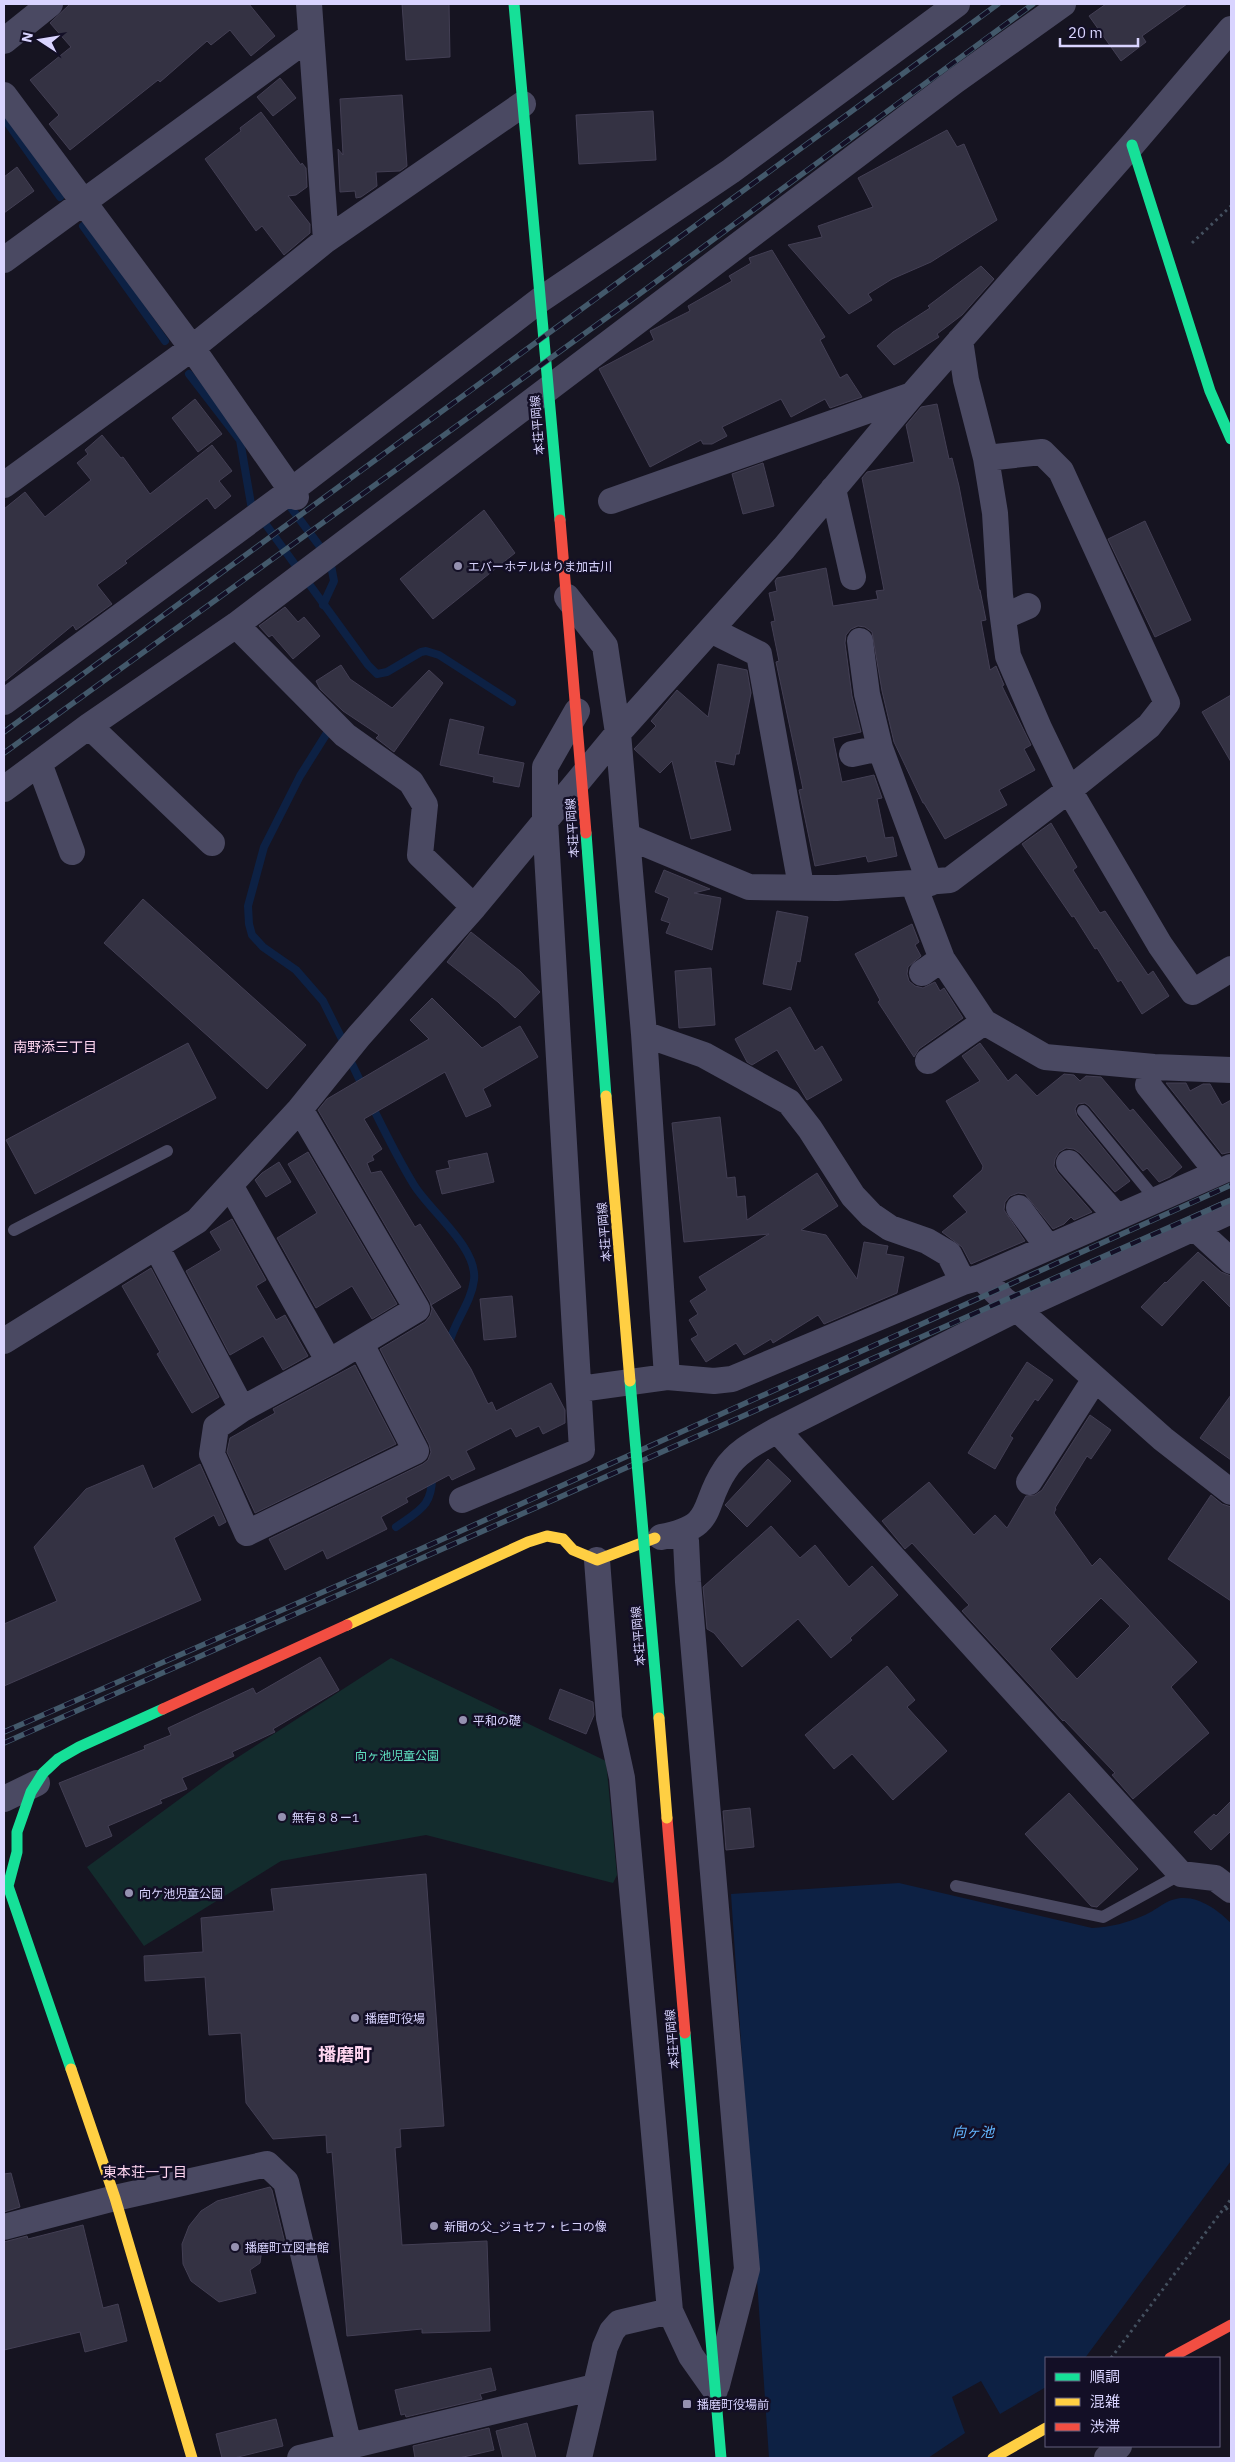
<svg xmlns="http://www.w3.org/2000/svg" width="1235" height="2462" viewBox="0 0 1235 2462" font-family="'IBM Plex Sans','Noto Sans JP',sans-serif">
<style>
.green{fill:#132c2d}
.water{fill:#0d2144}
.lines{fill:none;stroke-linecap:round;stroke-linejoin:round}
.stream{stroke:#0d2144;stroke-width:8}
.building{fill:#343243;stroke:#433f54;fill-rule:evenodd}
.path{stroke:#44505f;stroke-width:3;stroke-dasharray:2.5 4;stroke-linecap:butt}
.lane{stroke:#4a4962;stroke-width:12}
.street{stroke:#4a4962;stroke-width:26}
.fast{stroke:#16e098;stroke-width:11}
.slow{stroke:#ffcf43;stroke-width:11}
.jam{stroke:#f24e42;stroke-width:11}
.rail-casing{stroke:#43596b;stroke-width:5.5}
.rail{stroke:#130f26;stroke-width:4;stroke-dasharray:11;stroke-linecap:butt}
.fast-bridge{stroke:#16e098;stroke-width:11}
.slow-bridge{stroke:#ffcf43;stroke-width:11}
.poi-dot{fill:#9591b1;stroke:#130f26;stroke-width:2}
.labels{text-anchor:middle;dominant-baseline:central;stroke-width:5;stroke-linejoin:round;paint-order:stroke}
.street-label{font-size:12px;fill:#d9d4ff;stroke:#130f26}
.poi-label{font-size:12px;fill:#d9d4ff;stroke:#130f26;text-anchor:start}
.park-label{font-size:12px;fill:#5fe0c0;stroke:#130f26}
.neighbourhood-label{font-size:14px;fill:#ffd6f0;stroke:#130f26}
.water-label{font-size:14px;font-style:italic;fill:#62b6ff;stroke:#130f26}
.district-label{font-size:18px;font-weight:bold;fill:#ffd6f0;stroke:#130f26}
</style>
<rect width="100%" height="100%" fill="#161421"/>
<!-- green -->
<path class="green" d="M 391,1658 L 606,1761 L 617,1875 L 613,1883 L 426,1835 L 281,1861 L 144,1946 L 87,1867 L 226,1765 Z"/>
<!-- water -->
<path class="water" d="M 899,1883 L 1092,1928 C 1111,1927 1127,1923 1145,1915 C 1154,1911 1163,1903 1172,1900 C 1194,1892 1217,1909 1231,1923 L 1231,2161 L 1085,2358 L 1046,2358 L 1046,2387 L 1000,2414 L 981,2381 L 952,2397 L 965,2433 L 928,2458 L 769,2458 L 731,1894 Z"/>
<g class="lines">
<!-- stream -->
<path class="stream" d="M 4,118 L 60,197
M 83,226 L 165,341
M 189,374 L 243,444
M 240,440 L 251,504 L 368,665 L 377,674 L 387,672 L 421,652 L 426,651 L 439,655 L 512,702
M 286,501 L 330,560 L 334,581 L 323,605
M 327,733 L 300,776 L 264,847 L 248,906 L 249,924 L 252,935 L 263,947 L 296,970 L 323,1001 L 342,1039
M 351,1062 L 363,1087
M 371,1104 C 385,1132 398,1159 414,1185 C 430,1211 478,1248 474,1280 C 471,1304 453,1323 448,1347
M 396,1527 C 420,1510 433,1506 432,1474"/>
</g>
<!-- building -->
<path class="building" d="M 70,4 L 249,4 L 275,36 L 251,56 L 230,30 L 211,45 L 207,41 L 160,82 L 158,80 L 70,150 L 49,124 L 59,115 L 30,80 L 71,47 L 50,23 Z
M 402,4 L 449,4 L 450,57 L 406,60 Z
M 1106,4 L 1187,4 L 1142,36 L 1146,42 L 1121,61 L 1089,16 Z
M 280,78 L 296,98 L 273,116 L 257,97 Z
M 402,95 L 407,166 L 400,171 L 376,172 L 377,186 L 361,197 L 356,198 L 355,191 L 340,192 L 338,149 L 343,155 L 340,99 Z
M 653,111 L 656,160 L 579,164 L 576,115 Z
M 261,112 L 301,165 L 302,163 L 306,168 L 307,187 L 296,195 L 288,196 L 310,224 L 310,233 L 284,255 L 262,226 L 256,231 L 205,159 L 241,131 L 240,128 Z
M 947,130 L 957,147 L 964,144 L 997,220 L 931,262 L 892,279 L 868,294 L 872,300 L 849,314 L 788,245 L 822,237 L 818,226 L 873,207 L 858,178 Z
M 17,167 L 34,191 L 4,213 L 4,177 Z
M 772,250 L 825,337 L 820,340 L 840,378 L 847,374 L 862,397 L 830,408 L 825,399 L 791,417 L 781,399 L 722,427 L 727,436 L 712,444 L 703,444 L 701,440 L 650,467 L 599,369 L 654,340 L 650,331 L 690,311 L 688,306 L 732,281 L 729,276 L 751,263 L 749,258 Z
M 981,266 L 994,279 L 962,315 L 937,334 L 939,337 L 894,365 L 877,346 L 893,332 L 930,308 L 928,306 Z
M 195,399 L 222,434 L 198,452 L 172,418 Z
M 937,404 L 949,459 L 952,458 L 959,486 L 979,590 L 980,590 L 986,620 L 981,621 L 990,670 L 996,666 L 1004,685 L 1002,686 L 1031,745 L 1024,749 L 1035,770 L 999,790 L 1007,805 L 945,839 L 924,803 L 923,803 L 894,742 L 882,691 L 872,632 L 865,627 L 858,626 L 851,629 L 846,635 L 845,643 L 852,696 L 861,732 L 833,738 L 842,782 L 874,775 L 882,798 L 877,799 L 885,838 L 893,837 L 897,856 L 868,862 L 866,856 L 815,866 L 799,790 L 803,789 L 776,662 L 779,661 L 771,622 L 775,621 L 769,593 L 777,591 L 775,581 L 777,578 L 826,568 L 833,606 L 878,599 L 876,591 L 884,590 L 862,478 L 867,472 L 914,462 L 906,425 L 921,407 Z
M 102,435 L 121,458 L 123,457 L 150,494 L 212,445 L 232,471 L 219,481 L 231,496 L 215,509 L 207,498 L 125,561 L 127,563 L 97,585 L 112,604 L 76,630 L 73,625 L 4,682 L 4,509 L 25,492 L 45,517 L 91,480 L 77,463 L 88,454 L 85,450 Z
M 763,463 L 774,506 L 743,514 L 732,474 Z
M 484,510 L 515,553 L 433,619 L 400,579 Z
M 1145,521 L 1191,620 L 1155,637 L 1108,539 Z
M 285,607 L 298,622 L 304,617 L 320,636 L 293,659 L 272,635 L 269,637 L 259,626 Z
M 718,664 L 747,670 L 751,693 L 739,754 L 736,754 L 734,765 L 715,761 L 731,830 L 691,839 L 672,761 L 660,773 L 634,749 L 656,726 L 651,721 L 677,690 L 708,717 Z
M 341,665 L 350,679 L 392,708 L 429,670 L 443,683 L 394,752 L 376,738 L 379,735 L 343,711 L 320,689 L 316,681 Z
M 1231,695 L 1231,762 L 1202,712 Z
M 450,719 L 484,727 L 478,754 L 524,763 L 519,787 L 493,782 L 494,777 L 440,765 Z
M 1051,823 L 1077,867 L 1073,870 L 1100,913 L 1105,911 L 1148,975 L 1153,971 L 1169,996 L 1142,1014 L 1121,980 L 1118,982 L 1097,948 L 1095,949 L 1074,916 L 1072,917 L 1022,844 Z
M 664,870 L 710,889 L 694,893 L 721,898 L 712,950 L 666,933 L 670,923 L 661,920 L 669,898 L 655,892 Z
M 143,899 L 306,1045 L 267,1089 L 104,943 Z
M 777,911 L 808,917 L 800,962 L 797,961 L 791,990 L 763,984 Z
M 912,924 L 919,942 L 915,945 L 921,956 L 908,967 L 907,974 L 909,981 L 915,986 L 923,988 L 935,982 L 940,991 L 944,988 L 963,1018 L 919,1049 L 914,1057 L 878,1002 L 880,1000 L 855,954 Z
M 471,932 L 520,971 L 540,992 L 515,1018 L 498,1002 L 447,962 Z
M 711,968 L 715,1025 L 679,1028 L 675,971 Z
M 432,998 L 482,1048 L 520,1026 L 538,1057 L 483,1089 L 491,1106 L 466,1117 L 445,1072 L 364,1119 L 382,1149 L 372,1156 L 374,1160 L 367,1163 L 371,1173 L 381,1171 L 415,1227 L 420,1224 L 461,1287 L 431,1305 L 471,1369 L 488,1404 L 492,1402 L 496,1411 L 551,1383 L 565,1410 L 565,1423 L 543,1434 L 539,1426 L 516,1437 L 511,1428 L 466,1451 L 475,1469 L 452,1480 L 449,1475 L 406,1498 L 408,1502 L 381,1517 L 387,1529 L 327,1559 L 323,1550 L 285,1570 L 269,1539 L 423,1464 L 428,1460 L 431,1452 L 429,1444 L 380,1349 L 425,1322 L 430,1316 L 432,1309 L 430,1302 L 318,1110 L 327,1099 L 429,1039 L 410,1020 Z
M 790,1007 L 815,1051 L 822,1046 L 842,1080 L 807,1100 L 777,1050 L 752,1065 L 747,1062 L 735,1039 Z
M 188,1043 L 216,1098 L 35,1194 L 6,1140 Z
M 980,1043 L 1008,1081 L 1016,1074 L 1037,1096 L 1064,1074 L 1074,1075 L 1080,1081 L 1086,1076 L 1101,1077 L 1130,1111 L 1133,1109 L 1182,1167 L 1170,1177 L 1159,1182 L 1147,1168 L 1143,1171 L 1089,1106 L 1085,1103 L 1078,1104 L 1075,1109 L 1077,1116 L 1130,1181 L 1115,1192 L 1080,1153 L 1074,1149 L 1066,1148 L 1059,1152 L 1055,1159 L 1054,1166 L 1058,1173 L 1092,1212 L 1074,1220 L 1071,1217 L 1064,1224 L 1053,1229 L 1025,1194 L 1018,1193 L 1010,1196 L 1005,1202 L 1004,1210 L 1025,1241 L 971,1264 L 962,1247 L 942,1232 L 967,1212 L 953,1196 L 982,1170 L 983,1166 L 946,1101 L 980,1081 L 962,1056 Z
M 1166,1083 L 1186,1083 L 1190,1091 L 1203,1084 L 1210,1084 L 1222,1105 L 1231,1100 L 1231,1152 L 1222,1154 Z
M 720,1117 L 727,1178 L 735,1177 L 737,1197 L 745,1196 L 747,1220 L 817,1173 L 838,1206 L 801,1230 L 826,1235 L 857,1279 L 864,1242 L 888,1246 L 886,1254 L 904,1257 L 897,1293 L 824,1324 L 818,1315 L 773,1343 L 771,1339 L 744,1355 L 736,1343 L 706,1362 L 691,1339 L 698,1335 L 689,1320 L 698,1314 L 690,1301 L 707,1290 L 699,1277 L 769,1234 L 684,1242 L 672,1123 Z
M 308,1152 L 397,1304 L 372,1319 L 352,1286 L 316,1308 L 277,1238 L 317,1213 L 288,1164 Z
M 487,1153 L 494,1182 L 442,1194 L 436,1171 L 450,1168 L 448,1161 Z
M 279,1162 L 291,1182 L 266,1197 L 255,1180 L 262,1173 Z
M 232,1219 L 266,1280 L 256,1286 L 276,1320 L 285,1315 L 308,1356 L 283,1370 L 263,1336 L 230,1355 L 186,1271 L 221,1250 L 210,1232 Z
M 1198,1252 L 1221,1272 L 1231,1276 L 1231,1308 L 1203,1280 L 1162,1326 L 1141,1307 L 1165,1282 L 1166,1283 Z
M 151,1268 L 219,1397 L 192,1413 L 157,1354 L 160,1352 L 122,1286 Z
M 512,1296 L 516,1337 L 484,1340 L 480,1299 Z
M 1027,1362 L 1053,1380 L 1038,1401 L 1035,1399 L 1010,1436 L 1013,1438 L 995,1469 L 968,1453 Z
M 355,1365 L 396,1444 L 255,1513 L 227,1452 L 230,1438 L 275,1413 L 273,1409 Z
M 1231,1395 L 1231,1460 L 1200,1438 Z
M 1090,1415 L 1111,1430 L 1091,1459 L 1087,1456 L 1055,1508 L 1056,1509 L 1054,1513 L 1092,1566 L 1100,1558 L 1197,1662 L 1171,1687 L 1209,1733 L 1133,1799 L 1112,1775 L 1115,1773 L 1064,1720 L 1063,1721 L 962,1611 L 969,1605 L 912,1543 L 905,1549 L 882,1521 L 929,1482 L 974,1535 L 995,1515 L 1007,1528 L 1026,1496 L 1035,1495 L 1042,1490 ZM 1101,1598 L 1130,1626 L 1077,1679 L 1050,1649 Z
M 768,1459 L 791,1481 L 747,1527 L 725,1505 Z
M 200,1464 L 226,1522 L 219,1526 L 214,1515 L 174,1538 L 201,1600 L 4,1686 L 4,1624 L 57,1601 L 34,1547 L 86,1489 L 143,1465 L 153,1489 Z
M 1211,1495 L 1222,1504 L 1231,1507 L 1231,1601 L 1168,1559 Z
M 771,1526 L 800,1558 L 815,1545 L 849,1587 L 872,1566 L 898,1595 L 850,1638 L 852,1640 L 831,1658 L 798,1619 L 742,1667 L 714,1633 L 707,1629 L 703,1587 Z
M 320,1657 L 339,1690 L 273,1729 L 275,1732 L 232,1752 L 234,1756 L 182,1778 L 187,1789 L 160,1800 L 162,1803 L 108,1826 L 112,1836 L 86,1847 L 59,1783 L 145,1749 L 144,1746 L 171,1735 L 168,1728 L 253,1688 L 256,1694 Z
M 887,1666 L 915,1700 L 907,1707 L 947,1751 L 893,1800 L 852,1754 L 834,1769 L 805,1735 Z
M 560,1689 L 593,1702 L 594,1715 L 586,1734 L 549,1719 Z
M 1069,1793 L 1138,1869 L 1097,1907 L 1091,1906 L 1025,1834 Z
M 1231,1801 L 1231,1831 L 1211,1850 L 1194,1832 L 1214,1814 L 1216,1816 Z
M 750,1808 L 754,1847 L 726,1850 L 723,1811 Z
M 426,1874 L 444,2126 L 400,2129 L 401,2147 L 395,2148 L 402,2245 L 487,2241 L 490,2331 L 422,2333 L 422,2329 L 347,2336 L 332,2152 L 327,2153 L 326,2135 L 273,2139 L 246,2103 L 241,2033 L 209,2035 L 205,1977 L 145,1981 L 144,1956 L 203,1952 L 201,1918 L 274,1911 L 271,1889 Z
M 11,2173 L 20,2207 L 4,2212 L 4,2174 Z
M 270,2187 L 272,2190 L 285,2243 L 262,2249 L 260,2263 L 250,2270 L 256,2293 L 219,2302 L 191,2281 L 183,2264 L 182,2244 L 189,2226 L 201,2211 L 217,2201 Z
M 83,2225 L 103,2308 L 118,2304 L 127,2341 L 85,2352 L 80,2332 L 4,2350 L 4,2242 L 27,2236 L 28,2239 Z
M 491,2368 L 496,2390 L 480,2394 L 482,2399 L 406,2417 L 405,2414 L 401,2415 L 395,2390 Z
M 276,2419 L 283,2446 L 234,2458 L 222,2458 L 216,2434 Z
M 527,2423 L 536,2458 L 503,2458 L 496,2431 Z
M 489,2428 L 494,2450 L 459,2458 L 415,2458 L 413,2446 Z"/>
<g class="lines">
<!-- path -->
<path class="path" d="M 1192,243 L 1231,206
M 1226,2208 L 1231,2213
M 1111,2358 L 1231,2199"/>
<!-- lane -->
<path class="lane" d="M 1083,1111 L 1156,1200
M 14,1230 L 167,1151
M 956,1886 L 1103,1917 L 1181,1874"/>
<!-- street -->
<path class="street" d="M 309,4 L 326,240
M 4,41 L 50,4
M 4,95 L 192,348 L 296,497
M 4,260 L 311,36
M 960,340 L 966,380 L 986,458 L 995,513 L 1000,595 L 1008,656 L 1039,728 L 1069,790 L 1160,945 L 1193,992 L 1231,969
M 4,485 L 192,348 L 326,240 L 523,104
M 833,489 L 853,577
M 611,501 L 912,395
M 567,597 L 605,646 L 618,733 L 644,1034 L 667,1377
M 1003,617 L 1028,606
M 236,625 L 345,735 L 411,782 L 425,805 L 420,855 L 474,907
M 711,630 L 759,654 L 801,886
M 860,641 L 867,694 L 880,748 L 930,883
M 4,702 L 292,490 L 540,300 L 731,171 L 957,4
M 89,726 L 212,843
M 852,754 L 880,748
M 39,763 L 72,852
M 4,789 L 89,726 L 236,625 L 955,81 L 1063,4
M 629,837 L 749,887 L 837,888 L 913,883 L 942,959 L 984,1022 L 1045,1057 L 1154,1067 L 1231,1070
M 913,883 L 950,880 L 1069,790 L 1149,726 L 1167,703 L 1061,471 L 1042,452 L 986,458
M 922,973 L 942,959
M 644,1034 L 704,1055 L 789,1102 L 810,1129 L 853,1196 L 871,1215 L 890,1228 L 927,1241 L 949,1254 L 963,1282
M 928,1061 L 984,1022
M 1148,1085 L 1217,1172
M 1069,1163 L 1117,1217
M 230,1185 L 329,1362
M 1019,1208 L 1048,1247
M 1195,1228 L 1231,1261
M 157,1248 L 242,1409 L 329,1362 L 417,1309 L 300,1109
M 981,1277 L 1004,1300 L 1017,1309 L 1163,1439 L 1231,1492
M 4,1341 L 197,1221 L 230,1185 L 300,1109 L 359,1036 L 474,907 L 618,733 L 784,548 L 912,395 L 1132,145 L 1231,29
M 580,1389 L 667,1377 L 714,1381 L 732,1379 L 963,1282 L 981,1277 L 1231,1167
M 242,1409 L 216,1427 L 212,1454 L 247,1533 L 416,1451 L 361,1344
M 777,1430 L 1181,1874 L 1215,1878 L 1231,1890
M 1029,1482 L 1095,1379
M 462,1500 L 582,1450 L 545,820 L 545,767 L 577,711
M 668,1536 L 679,1536 L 686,1541 L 688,1582 L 747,2269 L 717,2385
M 661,1537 C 718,1526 700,1507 725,1470 C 737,1451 758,1441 777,1430 L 1017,1309 L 1231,1211
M 597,1560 L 609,1718 L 622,1778 L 670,2311 L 691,2356 L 715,2390
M 4,1799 L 37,1783
M 4,2227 L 115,2198 L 267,2164 L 286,2182 L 349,2446
M 300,2458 L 595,2387
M 579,2458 L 605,2347 L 612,2331 L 619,2323 L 670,2311
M 1107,2458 L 1119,2446"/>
<!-- fast -->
<path class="fast" d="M 514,4 L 560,520
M 1132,145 L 1210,391 L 1231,439
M 586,833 L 606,1096
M 685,2033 L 721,2458
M 71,2069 L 8,1886 L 17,1852 L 17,1832 L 31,1792 L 43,1773 L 58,1759 L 79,1747 L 163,1709"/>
<!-- slow -->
<path class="slow" d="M 347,1625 L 528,1542 L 547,1536 L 563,1539 L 573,1550 L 597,1560 L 655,1538
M 71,2069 L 115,2198 L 192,2458
M 993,2458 L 1046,2428"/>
<!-- jam -->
<path class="jam" d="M 560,520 L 586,833
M 163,1709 L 347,1625
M 667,1818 L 685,2033
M 1170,2358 L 1231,2325"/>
<defs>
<path id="rail" d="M 4,732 L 998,4
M 4,753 L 638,295 L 1033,4
M 4,1732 L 405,1556 L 1231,1185
M 4,1743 L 1231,1200"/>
</defs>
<!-- rail casing -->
<use href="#rail" class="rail-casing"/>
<!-- rail -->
<use href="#rail" class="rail"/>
<!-- fast-bridge -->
<path class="fast-bridge" d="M 630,1381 L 659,1718"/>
<!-- slow-bridge -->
<path class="slow-bridge" d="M 606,1096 L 630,1381
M 659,1718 L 667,1818"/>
</g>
<!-- markers -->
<g class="poi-dot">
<circle cx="458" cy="566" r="5"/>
<circle cx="463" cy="1720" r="5"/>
<circle cx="282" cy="1817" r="5"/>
<circle cx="129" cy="1893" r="5"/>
<circle cx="355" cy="2018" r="5"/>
<circle cx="434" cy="2226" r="5"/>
<circle cx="235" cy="2247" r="5"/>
<rect x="682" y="2399" width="10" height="10" rx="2.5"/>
</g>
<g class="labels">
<!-- street labels -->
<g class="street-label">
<text transform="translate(537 425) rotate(-95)">本荘平岡線</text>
<text transform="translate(572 828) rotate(-94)">本荘平岡線</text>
<text transform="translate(604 1232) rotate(-95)">本荘平岡線</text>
<text transform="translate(638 1636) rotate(-95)">本荘平岡線</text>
<text transform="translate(672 2039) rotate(-95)">本荘平岡線</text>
</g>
<!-- poi labels -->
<g class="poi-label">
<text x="468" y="566">エバーホテルはりま加古川</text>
<text x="473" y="1720">平和の礎</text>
<text x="292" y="1817">無有８８ー1</text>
<text x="139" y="1893">向ケ池児童公園</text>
<text x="365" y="2018">播磨町役場</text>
<text x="444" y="2226">新聞の父_ジョセフ・ヒコの像</text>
<text x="245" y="2247">播磨町立図書館</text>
<text x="697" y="2404">播磨町役場前</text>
</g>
<!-- park labels -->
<g class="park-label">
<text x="397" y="1755">向ヶ池児童公園</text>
</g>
<!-- neighbourhood labels -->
<g class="neighbourhood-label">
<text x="55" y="1047">南野添三丁目</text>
<text x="145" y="2172">東本荘一丁目</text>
</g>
<!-- water labels -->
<g class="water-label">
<text x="973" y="2132">向ヶ池</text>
</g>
<!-- district labels -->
<g class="district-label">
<text x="345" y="2054">播磨町</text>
</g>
</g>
<!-- border -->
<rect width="1235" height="2462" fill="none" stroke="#d9d4ff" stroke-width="10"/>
<!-- legend -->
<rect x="1045" y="2357" width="175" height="90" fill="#130f26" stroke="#625e7d"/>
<rect x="1055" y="2373" width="25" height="8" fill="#16e098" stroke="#625e7d"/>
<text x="1090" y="2382" font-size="15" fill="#d9d4ff">順調</text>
<rect x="1055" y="2398" width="25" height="8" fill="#ffcf43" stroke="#625e7d"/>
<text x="1090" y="2407" font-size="15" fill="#d9d4ff">混雑</text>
<rect x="1055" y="2423" width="25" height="8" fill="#f24e42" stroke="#625e7d"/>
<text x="1090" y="2432" font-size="15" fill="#d9d4ff">渋滞</text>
<!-- north arrow -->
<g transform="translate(40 40) rotate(282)" stroke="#130f26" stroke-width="4" paint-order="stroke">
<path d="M0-4L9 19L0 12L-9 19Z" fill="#d9d4ff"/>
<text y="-8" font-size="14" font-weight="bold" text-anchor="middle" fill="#d9d4ff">N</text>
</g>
<!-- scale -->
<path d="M1060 38v8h78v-8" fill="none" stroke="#d9d4ff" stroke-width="2.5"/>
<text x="1068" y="38" font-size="15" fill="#d9d4ff" stroke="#130f26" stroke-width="4" paint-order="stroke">20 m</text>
</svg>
